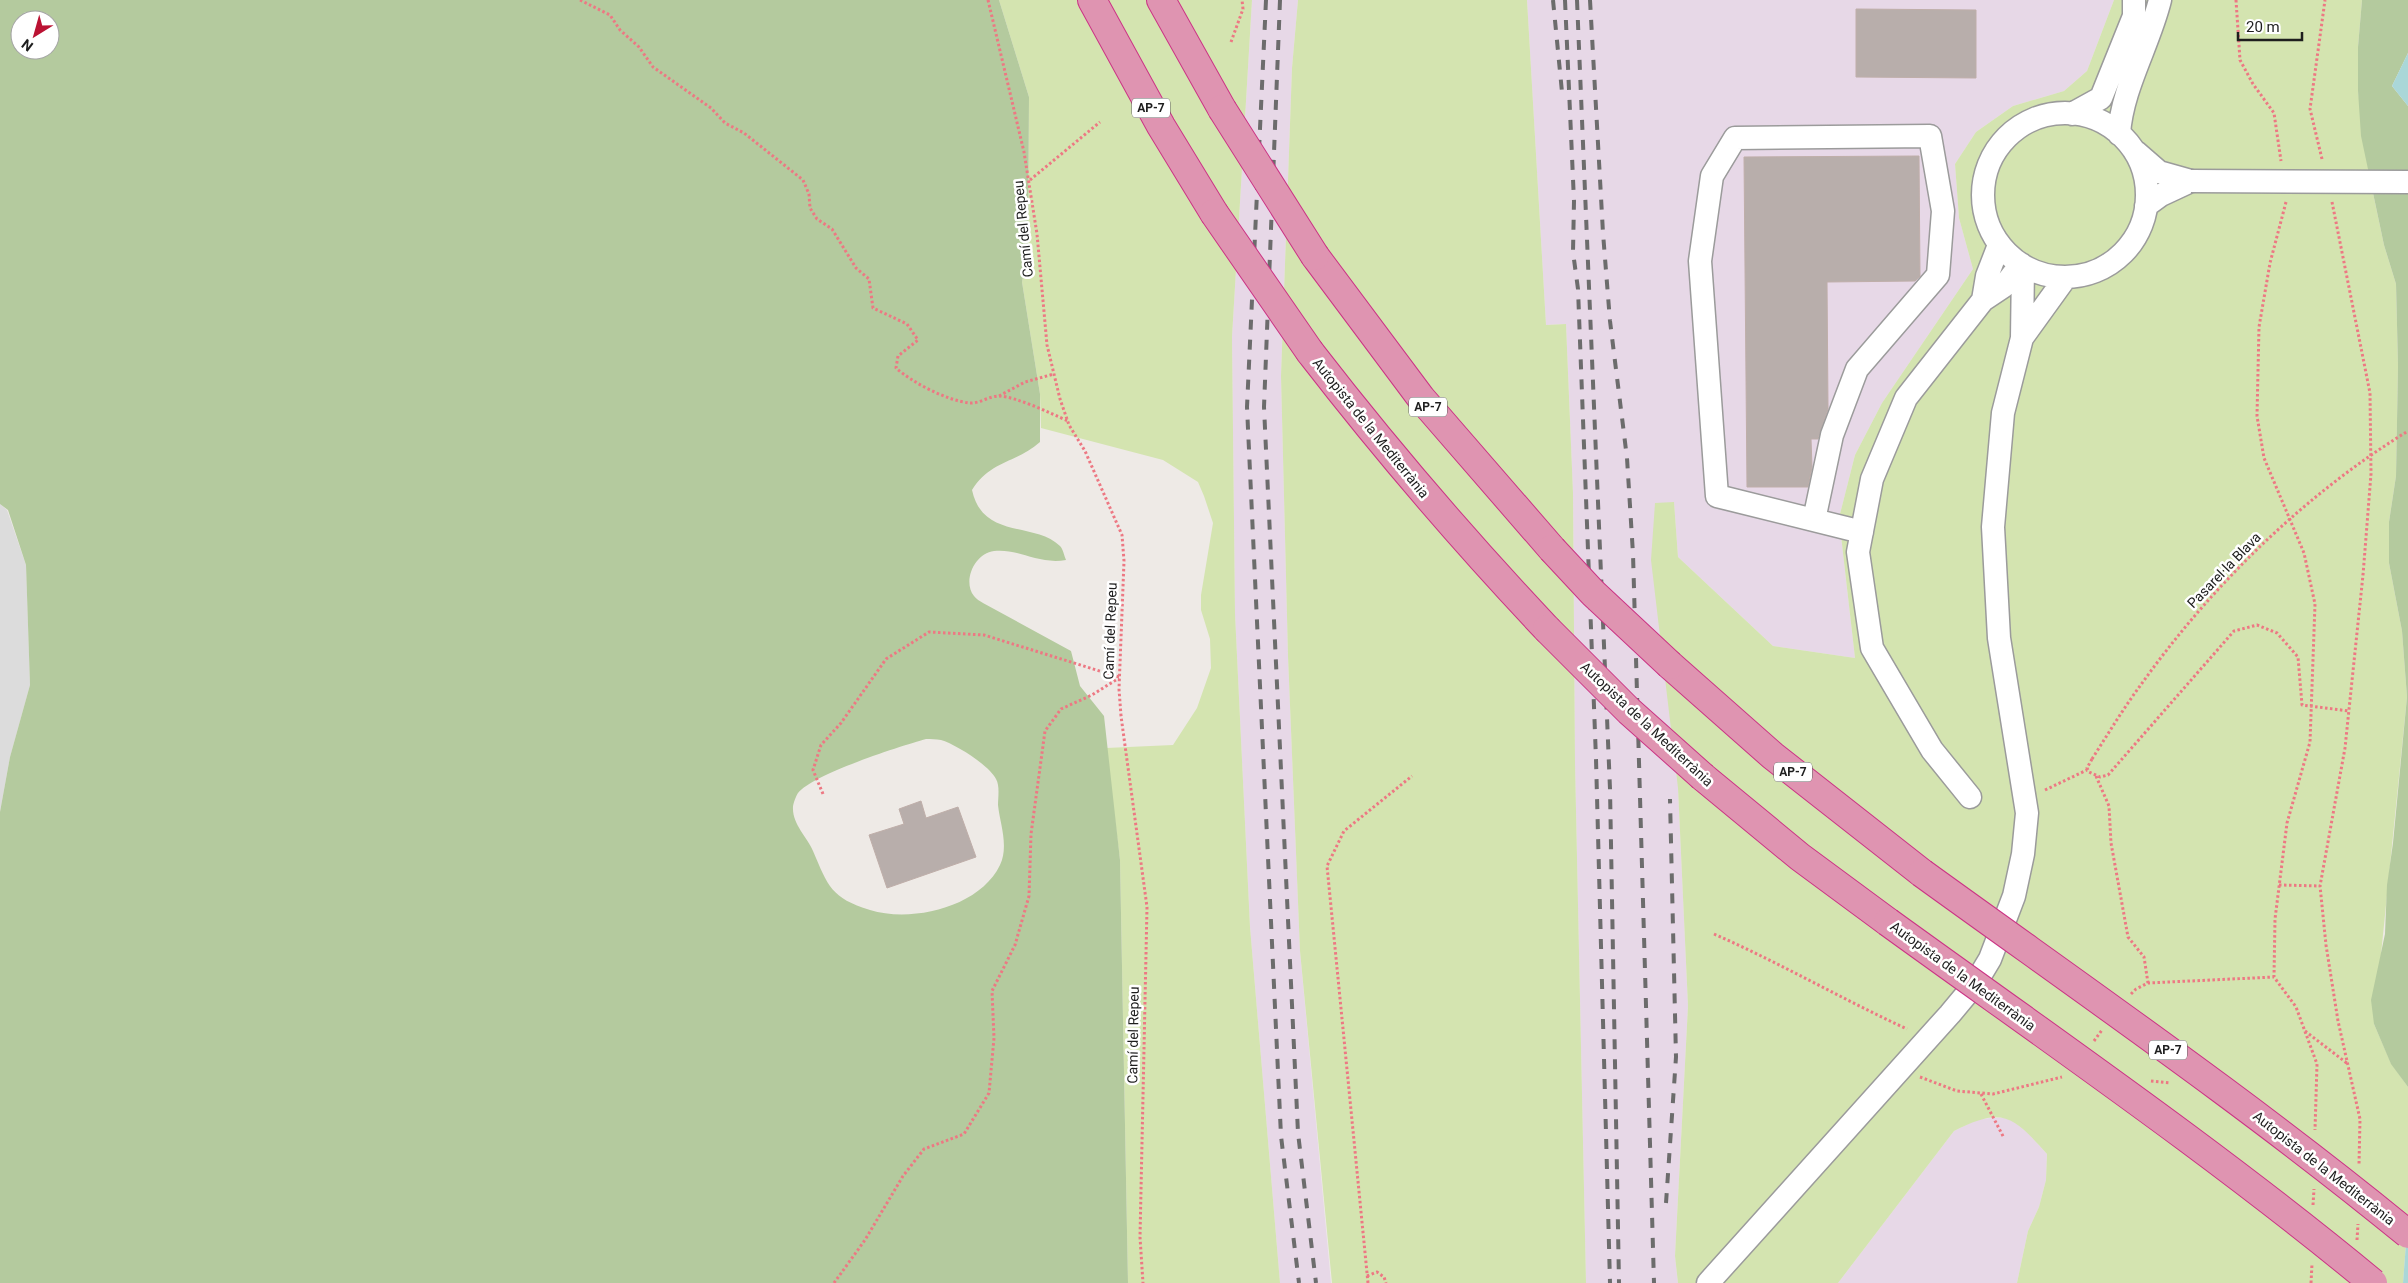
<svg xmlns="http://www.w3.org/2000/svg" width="2408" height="1283" viewBox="0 0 2408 1283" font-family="Roboto,sans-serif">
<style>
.residential{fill:#dcdcdc}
.industrial{fill:#e7d8e7}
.grass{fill:#d4e4b0}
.forest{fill:#b4ca9e;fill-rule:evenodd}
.water{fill:#aad7d8}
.building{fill:#b8aeab;stroke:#bfaea9}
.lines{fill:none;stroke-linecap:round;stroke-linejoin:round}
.minor-casing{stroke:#9b9b9b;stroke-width:25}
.highway-casing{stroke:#cb3485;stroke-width:30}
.path{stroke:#ed7883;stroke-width:3;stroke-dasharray:2.5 2.5;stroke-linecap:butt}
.minor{stroke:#fff;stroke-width:22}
.highway{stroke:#df94b1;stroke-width:28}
.rail{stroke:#6c6c6c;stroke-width:4;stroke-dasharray:10 10;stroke-linecap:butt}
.minor-bridge-casing{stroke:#9b9b9b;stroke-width:25;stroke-linecap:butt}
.highway-bridge-casing{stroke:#cb3485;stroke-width:30;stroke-linecap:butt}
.path-bridge{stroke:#ed7883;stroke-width:3;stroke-dasharray:2.5 2.5;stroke-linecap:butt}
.minor-bridge{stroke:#fff;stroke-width:22}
.highway-bridge{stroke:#df94b1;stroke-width:28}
.labels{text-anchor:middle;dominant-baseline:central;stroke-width:5;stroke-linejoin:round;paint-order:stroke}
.shield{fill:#fff;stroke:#626262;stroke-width:1}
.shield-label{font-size:12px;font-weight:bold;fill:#1e1e1e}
.street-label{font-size:14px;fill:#1e1e1e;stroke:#fff}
</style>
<rect width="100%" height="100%" fill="#eeeae6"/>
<!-- residential -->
<path class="residential" d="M 0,504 L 7,510 L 26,565 L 30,685 L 10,757 L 0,812 Z"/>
<!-- industrial -->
<path class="industrial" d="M 1252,0 L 1298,0 L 1292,68 L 1281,376 L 1288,656 L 1300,951 L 1331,1283 L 1280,1283 L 1250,927 L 1235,614 L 1232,337 Z
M 1527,0 L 2114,0 L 2087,71 L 2064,91 L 2013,106 L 1976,132 L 1955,164 L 1959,218 L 1973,269 L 1882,403 L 1855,455 L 1839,518 L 1855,658 L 1773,646 L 1678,557 L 1674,502 L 1678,788 L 1688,1006 L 1675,1256 L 1678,1283 L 1586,1283 L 1575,763 L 1573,493 L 1566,324 L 1546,325 Z
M 2008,1117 L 2028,1133 L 2047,1154 L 2046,1180 L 2039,1207 L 2028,1231 L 2017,1283 L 1838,1283 L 1954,1131 L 1978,1119 Z"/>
<!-- grass -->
<path class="grass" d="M 999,0 L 1252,0 L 1232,337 L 1235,614 L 1250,927 L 1280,1283 L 1128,1283 L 1120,860 L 1106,748 L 1173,745 L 1197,708 L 1211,668 L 1210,639 L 1201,610 L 1201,595 L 1213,523 L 1204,496 L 1198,482 L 1163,460 L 1041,428 L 1040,394 L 1022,282 L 1028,251 L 1029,97 Z
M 1298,0 L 1527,0 L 1546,325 L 1566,324 L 1573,493 L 1575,763 L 1586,1283 L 1332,1283 L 1300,951 L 1288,656 L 1281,376 L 1292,68 Z
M 2114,0 L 2362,0 L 2358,47 L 2358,91 L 2370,179 L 2384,245 L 2396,284 L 2398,366 L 2396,476 L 2389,522 L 2389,563 L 2402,631 L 2407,697 L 2374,1024 L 2391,1063 L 2408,1087 L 2408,1217 L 2403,1283 L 2017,1283 L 2028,1231 L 2039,1207 L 2046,1180 L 2047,1154 C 2013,1116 2003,1106 1954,1131 L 1838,1283 L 1678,1283 L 1675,1256 L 1688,1006 L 1678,788 L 1651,560 L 1655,503 L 1674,502 L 1678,557 L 1773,646 L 1855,658 L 1839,518 L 1855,455 L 1882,403 L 1973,269 L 1959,218 L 1955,164 L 1976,132 L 2013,106 L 2064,91 L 2087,71 Z"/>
<!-- forest -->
<path class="forest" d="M 0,0 L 999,0 L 1029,97 L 1028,251 L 1022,282 L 1040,394 L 1040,442 C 1017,463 991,460 972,490 C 983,540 1034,521 1060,546 C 1063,549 1064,555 1066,560 C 1038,565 1018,548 994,551 C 975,553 962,581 974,596 C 976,599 980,601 983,603 L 1071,651 L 1080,686 L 1104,716 L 1120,860 L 1128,1283 L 0,1283 L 0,812 L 10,757 L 30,685 L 26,565 L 8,510 L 0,504 ZM 20,20 L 50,20 L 50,50 L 20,50 ZM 926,739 C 931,739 936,739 941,740 C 955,744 989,765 996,779 C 1000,786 998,797 998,805 C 1000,824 1009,846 1000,865 C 980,907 912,923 870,910 C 831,898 828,886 813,851 C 807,837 792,824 793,807 C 793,804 796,796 798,793 C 813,774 901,746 926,739 Z
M 2362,0 L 2408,0 L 2408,53 L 2392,86 L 2408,106 L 2408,1087 L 2391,1064 L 2374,1024 L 2371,1000 L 2385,934 L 2387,885 L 2393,843 L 2407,697 L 2402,631 L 2389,563 L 2389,522 L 2396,476 L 2398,366 L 2396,284 L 2384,245 L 2361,136 L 2358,91 L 2358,47 Z"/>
<!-- water -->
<path class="water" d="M 2408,53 L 2408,106 L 2392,86 Z
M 2408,1217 L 2408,1283 L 2403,1283 Z"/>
<!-- building -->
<path class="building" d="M 1856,9 L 1976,10 L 1976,78 L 1856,77 Z
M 1919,156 L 1920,276 L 1915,281 L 1827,282 L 1828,409 L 1818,439 L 1811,439 L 1812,467 L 1808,487 L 1747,487 L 1744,157 Z
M 921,801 L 926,818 L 958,807 L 976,857 L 887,888 L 869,835 L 904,824 L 899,809 Z"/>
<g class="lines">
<defs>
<path id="minor" d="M1983 195a82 82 0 1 1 164 0a82 82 0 1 1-164 0Z
M 2072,114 L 2101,98 L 2134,16 L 2134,0
M 2119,134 C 2122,88 2149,45 2160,0
M 2136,152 L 2159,172 L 2191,181
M 2146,206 L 2161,195 L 2191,181
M 1983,300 L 1987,276 L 1999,245
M 2022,338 L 2066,277
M 1814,520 L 1832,435 L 1857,369 L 1938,275 L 1943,211 L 1930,136 L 1735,138 L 1712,176 L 1700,261 L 1717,496 L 1862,532
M 1970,797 L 1932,750 L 1872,648 L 1858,552 L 1872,479 L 1906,398 L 1983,300 L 2004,286 L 2021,264
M 1708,1283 L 1950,1014 L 1975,984 L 1990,959 L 2014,896 L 2023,854 L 2027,813 L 1999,638 L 1993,527 L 2003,413 L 2022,338 L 2023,266"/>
<path id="highway" d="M 1092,0 L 1161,126 L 1214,213
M 1161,0 L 1222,109
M 1315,256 L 1421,398 L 1552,549
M 1310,352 C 1385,449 1463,540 1547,629
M 1670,665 L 1773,756 L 1922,873
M 1703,777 L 1800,857 L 1888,922"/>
</defs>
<!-- minor casing -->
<use href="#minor" class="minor-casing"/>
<!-- highway casing -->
<use href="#highway" class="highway-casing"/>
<!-- path -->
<path class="path" d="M 580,0 L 610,15 L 620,30 L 639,47 L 653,67 L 711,108 L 725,123 L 744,133 L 803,180 L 809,194 L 810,208 L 817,219 L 832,229 L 856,268 L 869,279 L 873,308 L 907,324 L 918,340 L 898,356 L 896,368 C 913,383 946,400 969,403 C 979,404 989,396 999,396 C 1017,397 1050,413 1068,421
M 988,0 L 1024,152 L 1037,234 L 1047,345 L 1060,399 L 1069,425 L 1085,451 L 1122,535 L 1124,561 L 1119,689 L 1121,716 L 1147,907 L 1140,1237 L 1143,1283
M 2236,0 L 2240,60 L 2253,84 L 2274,113 L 2281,161
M 1231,42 L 1243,9 L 1242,0
M 2322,159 L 2310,109 L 2325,0
M 1030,180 L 1100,122
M 2286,202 L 2270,263 L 2259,327 L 2257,416 L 2264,458 L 2304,553 L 2315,604 L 2310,742 L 2287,823 L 2275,919 L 2274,977 L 2296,1007 L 2317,1064 L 2315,1130
M 2332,202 L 2370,393 L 2371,474 L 2363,575 L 2345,748 L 2320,886 L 2326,945 L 2338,1021 L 2360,1119 L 2359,1165
M 999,396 L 1025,382 L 1054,374
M 2092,759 L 2087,768 L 2089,772 L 2100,777 L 2108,775 L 2234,631 L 2257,625 L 2277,633 L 2298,657 L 2302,705 L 2349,711
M 2096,776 L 2109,806 L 2111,843 L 2128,937 L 2144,957 L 2148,983
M 2045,790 L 2087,770
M 823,794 L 813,770 L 821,745 L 841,723 L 886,659 L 929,632 L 984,635 L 1119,677
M 2279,885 L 2320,886
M 1714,934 C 1780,963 1842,999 1907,1029
M 2131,994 L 2136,989 L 2148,983 L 2274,977
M 2305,1031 L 2348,1064
M 2094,1041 L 2102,1030
M 1920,1077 L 1957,1091 L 1993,1094 L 2062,1077
M 2151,1081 L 2170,1083
M 1981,1094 L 2004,1138
M 2313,1205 L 2314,1189
M 2357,1240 L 2358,1224
M 1367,1276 L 1377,1272 L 1384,1277 L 1386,1283
M 834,1283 L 865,1240 L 903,1176 L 924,1149 L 964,1134 L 989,1093 L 994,1038 L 992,991 L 1015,945 L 1029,896 L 1031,834 L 1045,731 L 1061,709 L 1092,695 L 1119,678
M 1368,1283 L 1327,866 L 1344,831 L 1412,776
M 2311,1283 L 2312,1264"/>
<!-- minor -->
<use href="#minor" class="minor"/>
<!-- highway -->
<use href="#highway" class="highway"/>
<!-- rail -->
<path class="rail" d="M 1266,0 L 1247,407 L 1281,1136 L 1299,1283
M 1280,0 L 1264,407 L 1298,1133 L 1316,1283
M 1553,0 L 1562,92
M 1565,0 L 1574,201 L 1573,252 L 1578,289 L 1596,759 L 1610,1283
M 1577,0 L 1610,789 L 1619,1283
M 1590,0 L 1603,233 L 1610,321 L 1627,458 L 1633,554 L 1654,1283
M 1666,1203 L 1676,1057 L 1670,799"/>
<defs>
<path id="minor-bridge" d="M 2191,181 L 2408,182"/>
<path id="highway-bridge" d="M 1222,109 L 1315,256
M 1214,213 L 1310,352
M 1552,549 L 1593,593 L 1670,665
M 1547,629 L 1629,711 L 1703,777
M 1922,873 C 2085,991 2252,1106 2408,1234
M 1888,922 C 2051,1040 2217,1154 2373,1283"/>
</defs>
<!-- minor-bridge casing -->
<use href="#minor-bridge" class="minor-bridge-casing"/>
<!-- highway-bridge casing -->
<use href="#highway-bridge" class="highway-bridge-casing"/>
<!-- path-bridge -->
<path class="path-bridge" d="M 2092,759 C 2108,734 2123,709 2140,686 C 2211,586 2304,495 2408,431"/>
<!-- minor-bridge -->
<use href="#minor-bridge" class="minor-bridge"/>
<!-- highway-bridge -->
<use href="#highway-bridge" class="highway-bridge"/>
</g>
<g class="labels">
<!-- shield labels -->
<g class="shield">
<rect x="1132" y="98.5" width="38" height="19" rx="4"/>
<rect x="1409" y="397.5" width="38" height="19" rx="4"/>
<rect x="1774" y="762.5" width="38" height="19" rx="4"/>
<rect x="2149" y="1040.5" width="38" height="19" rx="4"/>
</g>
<g class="shield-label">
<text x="1151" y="108">AP-7</text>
<text x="1428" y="407">AP-7</text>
<text x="1793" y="772">AP-7</text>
<text x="2168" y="1050">AP-7</text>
</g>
<!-- street labels -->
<g class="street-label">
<text transform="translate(1023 229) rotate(-96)">Camí del Repeu</text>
<text transform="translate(1371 428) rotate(51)">Autopista de la Mediterrània</text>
<text transform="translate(2224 570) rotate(-46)">Pasarel·la Blava</text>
<text transform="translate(1110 631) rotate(-88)">Camí del Repeu</text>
<text transform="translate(1647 724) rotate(43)">Autopista de la Mediterrània</text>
<text transform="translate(1963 976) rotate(36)">Autopista de la Mediterrània</text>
<text transform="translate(1133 1035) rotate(-89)">Camí del Repeu</text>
<text transform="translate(2324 1168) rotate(38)">Autopista de la Mediterrània</text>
</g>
</g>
<!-- north arrow -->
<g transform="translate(35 35) rotate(217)"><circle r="24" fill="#ffffff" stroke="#a5a5a5"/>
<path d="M0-4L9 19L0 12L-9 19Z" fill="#bb1233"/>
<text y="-8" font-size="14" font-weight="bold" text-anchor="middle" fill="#1e1e1e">N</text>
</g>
<!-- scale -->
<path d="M2238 32v8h64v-8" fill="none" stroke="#1e1e1e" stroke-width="2.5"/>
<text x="2246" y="32" font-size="15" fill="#1e1e1e" stroke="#ffffff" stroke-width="4" paint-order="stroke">20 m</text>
</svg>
